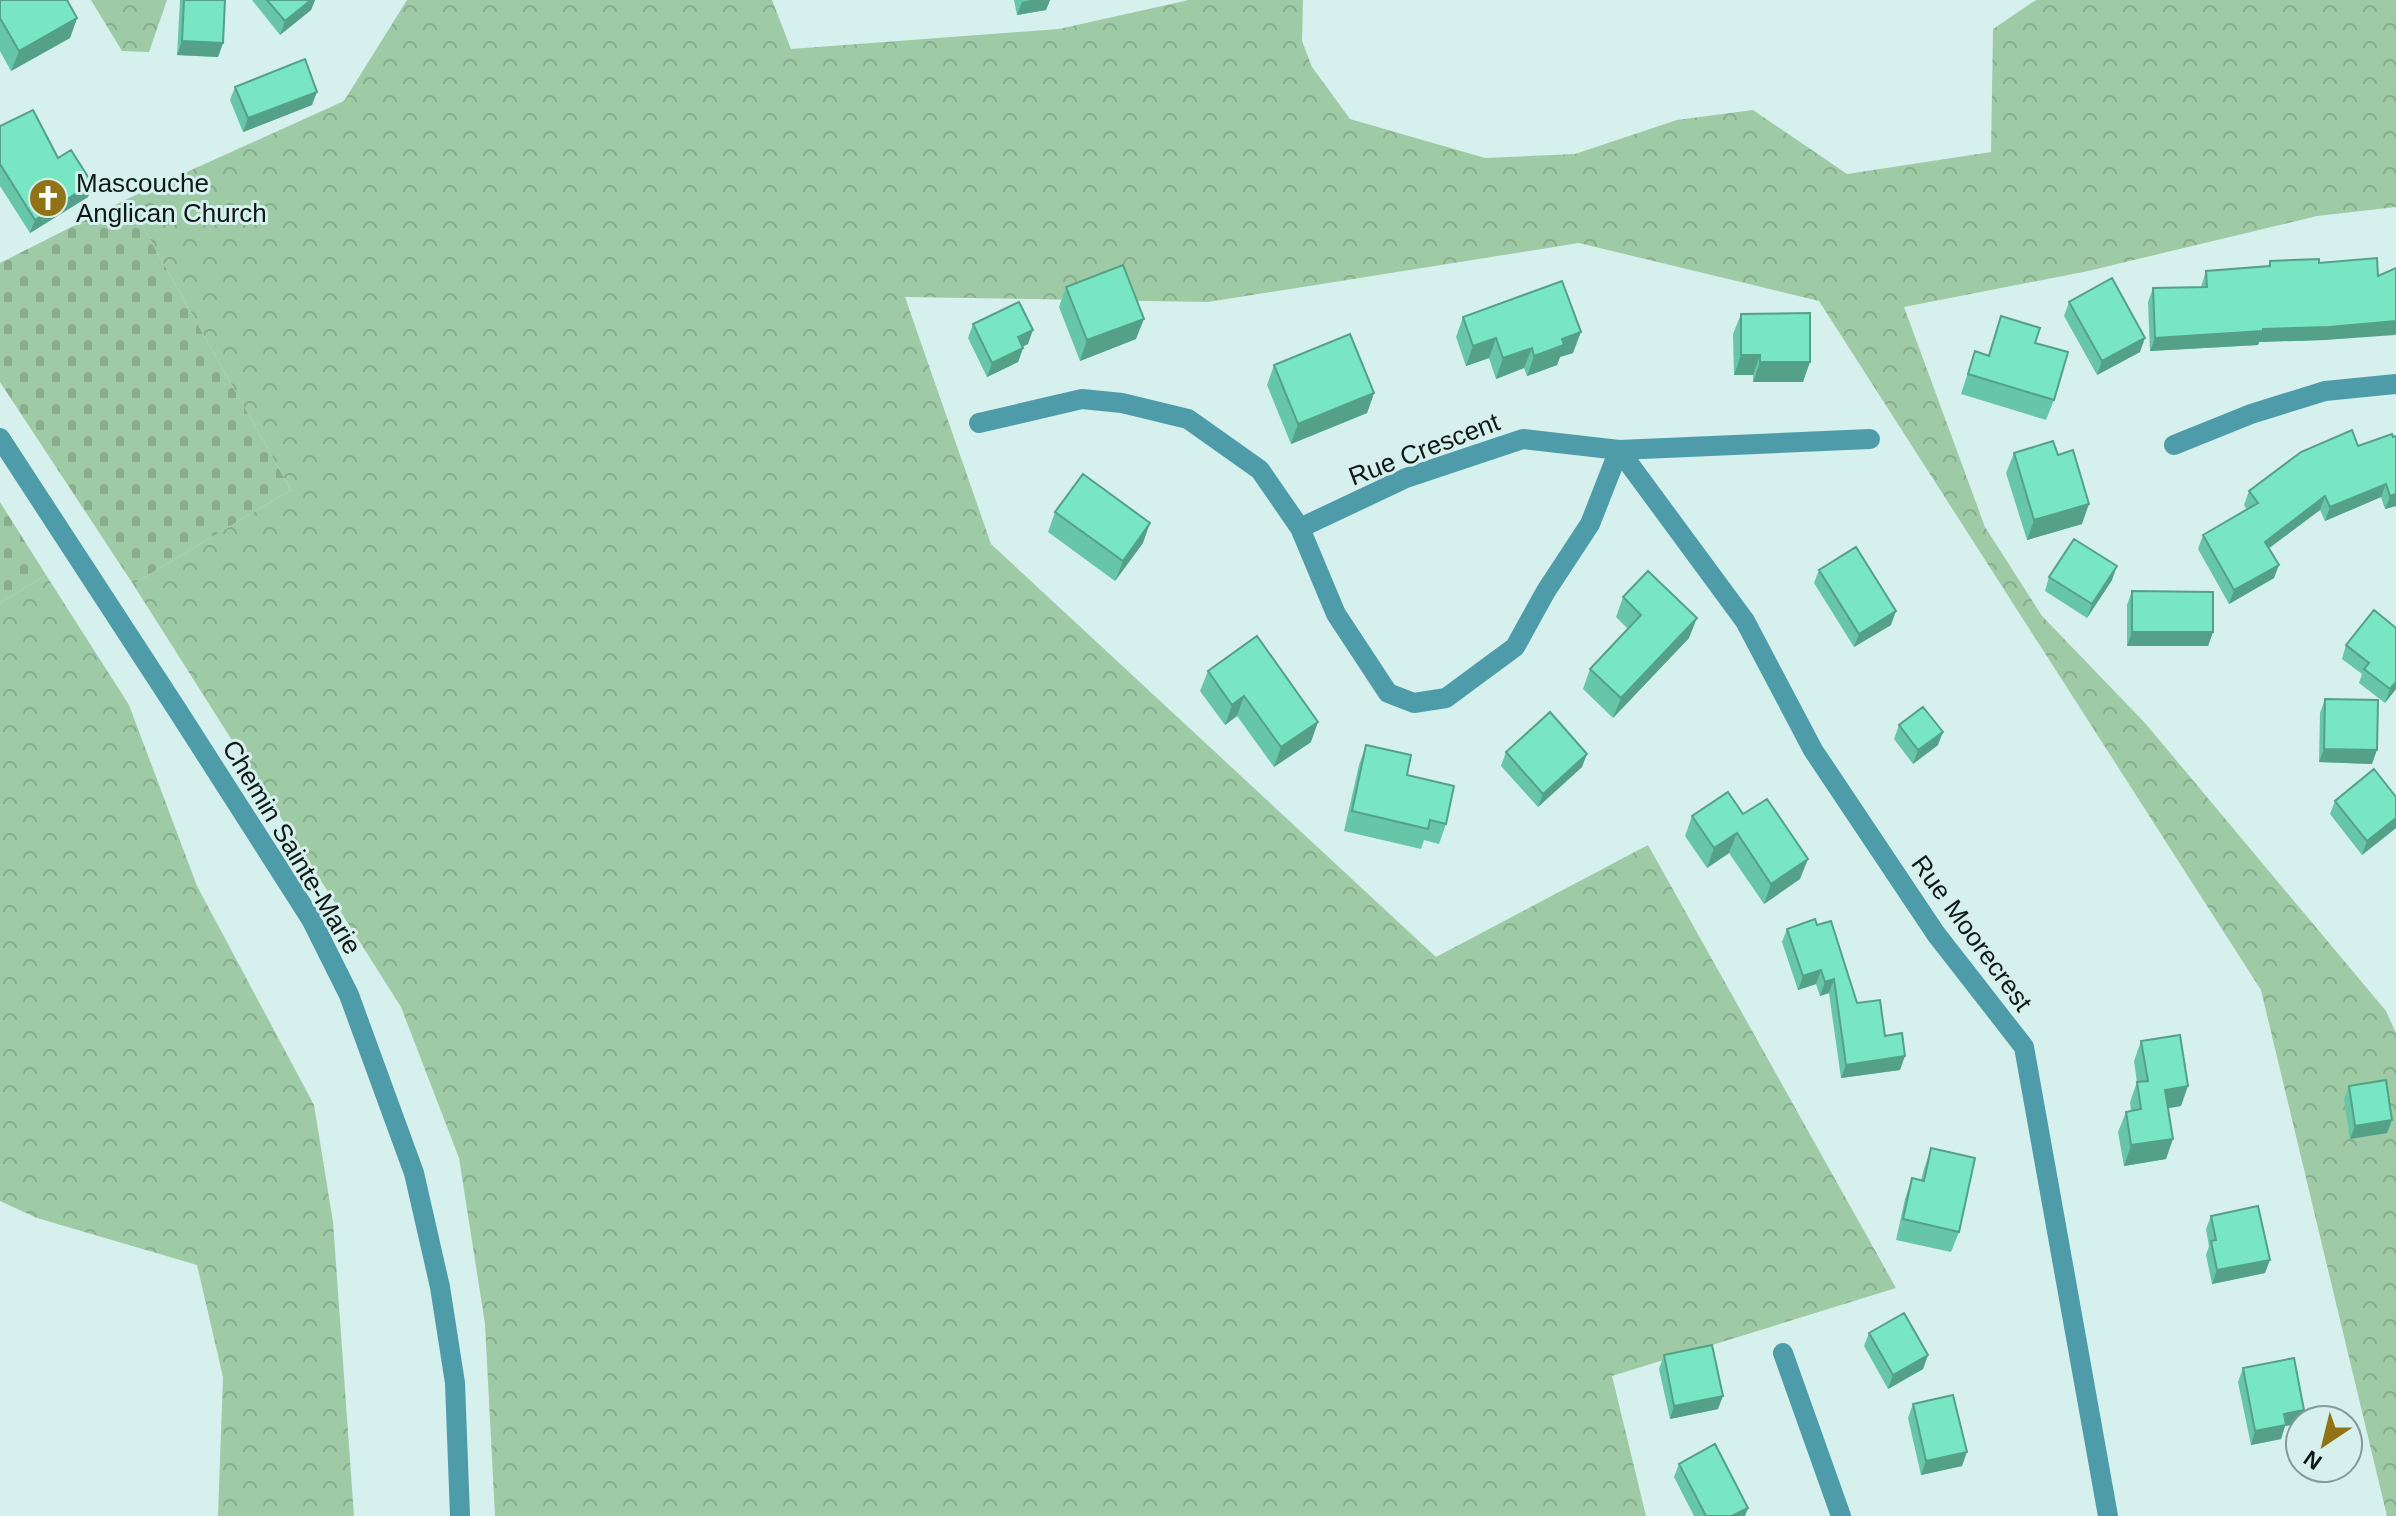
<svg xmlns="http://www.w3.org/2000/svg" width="2396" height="1516" viewBox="0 0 2396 1516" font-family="Arial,sans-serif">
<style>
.forest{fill:url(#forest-crowns)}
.cemetery{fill:url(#cemetery-stones)}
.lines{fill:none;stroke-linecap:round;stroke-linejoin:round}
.minor{stroke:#4e9caa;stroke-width:20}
.wall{fill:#67c6a7}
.shaded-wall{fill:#54a188}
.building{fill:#78e6c2;stroke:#54a188;stroke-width:2}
.labels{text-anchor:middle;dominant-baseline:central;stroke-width:6;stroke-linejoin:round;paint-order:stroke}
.poi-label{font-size:26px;fill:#0e1817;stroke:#d5f0ed;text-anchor:start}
.street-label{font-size:26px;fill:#0e1817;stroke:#d5f0ed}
</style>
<defs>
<pattern id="forest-crowns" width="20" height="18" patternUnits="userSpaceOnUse" patternTransform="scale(2)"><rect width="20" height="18" fill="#9ecaa5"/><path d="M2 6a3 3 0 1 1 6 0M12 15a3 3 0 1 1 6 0" fill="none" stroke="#87ad8d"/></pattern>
<pattern id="cemetery-stones" width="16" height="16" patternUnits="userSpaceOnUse" patternTransform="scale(2)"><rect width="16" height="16" fill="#9ecaa5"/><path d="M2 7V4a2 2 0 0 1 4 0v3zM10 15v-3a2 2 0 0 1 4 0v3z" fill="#87ad8d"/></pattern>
</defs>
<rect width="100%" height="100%" fill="#d5f0ed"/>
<!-- forest -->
<path class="forest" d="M 91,0 L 167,0 L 149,52 L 122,51 Z
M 407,0 L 772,0 L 791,49 L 1059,29 L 1189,0 L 1303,0 L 1302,41 L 1312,67 L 1350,119 L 1485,158 L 1575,154 L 1677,120 L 1753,110 L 1847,174 L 1991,152 L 1993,29 L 2036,0 L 2396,0 L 2396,207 L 2317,216 L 2088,271 L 1904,307 L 1985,527 L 2042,616 L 2145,723 L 2386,1011 L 2396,1033 L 2396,1516 L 2387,1516 L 2261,990 L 1819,301 L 1579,243 L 1208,302 L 905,297 L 991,544 L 1436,957 L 1648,845 L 1896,1288 L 1612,1376 L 1646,1516 L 495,1516 L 485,1324 L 459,1158 L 401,1007 L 133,584 L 291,490 L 127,199 L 344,101 Z
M 46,575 L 129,705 L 197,886 L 314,1105 L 333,1222 L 354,1516 L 218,1516 L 223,1377 L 197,1265 L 37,1218 L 0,1201 L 0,603 Z"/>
<!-- cemetery -->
<path class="cemetery" d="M 127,199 L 291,490 L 133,584 L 0,382 L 0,263 Z
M 0,502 L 46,575 L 0,603 Z"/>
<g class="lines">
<!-- minor -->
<path class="minor" d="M 979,423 L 1082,399 L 1122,403 L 1188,419 L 1260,470 L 1300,528
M 0,438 L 176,708 L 311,919 L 349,995 L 414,1173 L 440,1287 L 455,1383 L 460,1516
M 2174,445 L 2251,414 L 2325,391 L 2396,384
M 1619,450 L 1745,621 L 1813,750 L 1936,934 L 2024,1047 L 2108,1516
M 1619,450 L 1590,524 L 1546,591 L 1515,647 L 1446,698 L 1414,703 L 1388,693 L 1336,614 L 1300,528 L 1406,478 L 1523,439 L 1619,450 L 1870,439
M 1783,1353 L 1841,1516"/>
</g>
<!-- wall -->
<path class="wall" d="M 0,0 L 77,18 L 70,38 L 11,71 L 0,51 Z
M 180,0 L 225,0 L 223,43 L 218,57 L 177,55 Z
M 252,0 L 315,0 L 311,10 L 280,35 Z
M 1014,0 L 1050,0 L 1046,10 L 1017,15 Z
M 235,87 L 312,105 L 243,132 L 230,100 Z
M 0,126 L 58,158 L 92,183 L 88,197 L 30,233 L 0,186 Z
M 2270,261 L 2319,263 L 2378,276 L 2396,268 L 2396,334 L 2324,340 L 2259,342 L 2258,345 L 2150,351 L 2148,302 L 2153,288 L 2201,287 L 2206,271 L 2268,266 Z
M 1066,287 L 1136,339 L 1080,361 L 1059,307 Z
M 2069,302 L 2140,352 L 2097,375 L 2064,316 Z
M 1741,314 L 1803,382 L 1753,382 L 1753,375 L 1734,375 L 1733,334 Z
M 2001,316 L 2035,343 L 2054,400 L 2046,420 L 1961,394 L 1975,351 L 1988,355 Z
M 1463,317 L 1573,353 L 1560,357 L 1557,365 L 1527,376 L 1524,368 L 1496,379 L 1489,358 L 1466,366 L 1456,337 Z
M 973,324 L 1028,344 L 1022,347 L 1023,348 L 1018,362 L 987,377 L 968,338 Z
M 1274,365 L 1374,393 L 1367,413 L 1291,444 L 1267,385 Z
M 2392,434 L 2396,506 L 2385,509 L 2381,497 L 2325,521 L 2320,510 L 2269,548 L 2274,578 L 2229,604 L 2198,549 L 2203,535 L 2247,510 L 2244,505 L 2249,491 L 2358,446 Z
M 2014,453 L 2082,524 L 2027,540 L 2006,473 Z
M 1055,512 L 1143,543 L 1115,581 L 1048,532 Z
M 1819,570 L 1891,625 L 1854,647 L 1814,583 Z
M 2049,577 L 2112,580 L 2087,618 L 2045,591 Z
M 2132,591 L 2213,632 L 2208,646 L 2127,646 L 2127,605 Z
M 1623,597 L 1689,638 L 1613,718 L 1583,689 L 1590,669 L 1628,629 L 1616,617 Z
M 2374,610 L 2396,689 L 2385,703 L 2359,683 L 2362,674 L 2342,659 L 2346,645 Z
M 1208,671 L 1311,742 L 1274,767 L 1237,716 L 1225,725 L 1200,691 Z
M 2325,699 L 2372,764 L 2319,762 L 2320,713 Z
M 1899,725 L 1938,745 L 1913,764 L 1894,739 Z
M 1366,745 L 1407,775 L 1446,824 L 1439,844 L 1424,840 L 1421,849 L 1344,831 L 1359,765 Z
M 1506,752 L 1582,767 L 1538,807 L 1501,766 Z
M 2396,797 L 2396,828 L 2362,855 L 2330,814 L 2335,801 Z
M 1743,814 L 1800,879 L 1764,904 L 1729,853 L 1707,868 L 1685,836 L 1692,816 Z
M 1817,925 L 1857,1003 L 1885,1036 L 1900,1070 L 1841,1078 L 1829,993 L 1820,996 L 1816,984 L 1798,990 L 1782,942 L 1787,929 Z
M 2141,1041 L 2181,1106 L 2168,1108 L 2166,1159 L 2124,1166 L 2118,1132 L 2126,1112 L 2131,1111 L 2130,1102 L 2137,1082 L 2134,1061 Z
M 2349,1086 L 2392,1120 L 2387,1133 L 2350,1139 L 2344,1099 Z
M 1931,1148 L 1959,1232 L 1951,1252 L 1896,1240 L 1905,1199 L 1912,1178 L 1921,1180 L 1924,1169 Z
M 2211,1216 L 2265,1273 L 2212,1284 L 2206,1255 L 2209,1246 L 2206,1229 Z
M 1869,1333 L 1928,1355 L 1923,1369 L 1888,1389 L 1864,1346 Z
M 1664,1355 L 1718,1409 L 1670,1419 L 1659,1369 Z
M 2243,1368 L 2304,1410 L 2299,1424 L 2285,1426 L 2281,1439 L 2251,1445 L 2238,1382 Z
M 1913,1404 L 1962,1466 L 1921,1475 L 1908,1418 Z
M 1679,1464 L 1745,1516 L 1694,1516 L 1674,1477 Z"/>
<!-- shaded-wall -->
<path class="shaded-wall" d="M 311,0 L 315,0 L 311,10 L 280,35 L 285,21 Z
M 1031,0 L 1050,0 L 1046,10 L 1017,15 L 1022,2 Z
M 77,18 L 70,38 L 11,71 L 19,51 Z
M 182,41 L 223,43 L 218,57 L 177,55 Z
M 317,92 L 312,105 L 243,132 L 248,118 Z
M 92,183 L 88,197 L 30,233 L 35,220 Z
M 1144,319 L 1136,339 L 1080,361 L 1087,340 Z
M 2396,321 L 2396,334 L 2395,335 L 2324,340 L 2259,342 L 2258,345 L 2150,351 L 2155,338 L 2263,329 Z
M 1033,330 L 1028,344 L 1013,351 L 1018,337 Z
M 1581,332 L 1573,353 L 1560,357 L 1557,365 L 1527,376 L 1534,356 L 1562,339 Z
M 1496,338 L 1489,358 L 1466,366 L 1473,346 Z
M 2145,338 L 2140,352 L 2097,375 L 2102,361 Z
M 1023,348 L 1018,362 L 987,377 L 992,363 Z
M 1532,348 L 1524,368 L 1496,379 L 1503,358 Z
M 1741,355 L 1760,355 L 1753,375 L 1734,375 Z
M 1760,362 L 1810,362 L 1803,382 L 1753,382 Z
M 1374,393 L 1367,413 L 1291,444 L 1298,424 Z
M 2386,484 L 2381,497 L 2325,521 L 2330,507 Z
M 2396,494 L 2396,506 L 2385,509 L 2390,496 Z
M 2325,496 L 2320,510 L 2260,555 L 2265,542 Z
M 2089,504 L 2082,524 L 2027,540 L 2034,520 Z
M 1150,523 L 1143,543 L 1115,581 L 1123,561 Z
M 2279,565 L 2274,578 L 2229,604 L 2234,590 Z
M 2117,566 L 2112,580 L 2087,618 L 2092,604 Z
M 1896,611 L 1891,625 L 1854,647 L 1859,634 Z
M 1697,618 L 1689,638 L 1613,718 L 1621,698 Z
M 2132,632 L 2213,632 L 2208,646 L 2127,646 Z
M 2396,682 L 2396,689 L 2385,703 L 2390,689 Z
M 1244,696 L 1237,716 L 1225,725 L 1232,705 Z
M 1318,722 L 1311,742 L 1274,767 L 1281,747 Z
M 1943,732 L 1938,745 L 1913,764 L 1918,750 Z
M 2324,749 L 2377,750 L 2372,764 L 2319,762 Z
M 1587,754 L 1582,767 L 1538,807 L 1543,794 Z
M 2396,818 L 2396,828 L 2362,855 L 2367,841 Z
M 1737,833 L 1729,853 L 1707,868 L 1714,848 Z
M 1808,859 L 1800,879 L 1764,904 L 1771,884 Z
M 1821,970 L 1816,984 L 1798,990 L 1803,976 Z
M 1834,979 L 1829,993 L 1820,996 L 1825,982 Z
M 1905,1056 L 1900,1070 L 1841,1078 L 1846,1065 Z
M 2188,1086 L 2181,1106 L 2158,1110 L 2165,1090 Z
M 2392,1120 L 2387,1133 L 2350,1139 L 2355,1126 Z
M 2173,1139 L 2166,1159 L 2124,1166 L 2131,1145 Z
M 2270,1260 L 2265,1273 L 2212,1284 L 2217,1270 Z
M 1928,1355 L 1923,1369 L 1888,1389 L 1893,1375 Z
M 1723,1396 L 1718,1409 L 1670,1419 L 1674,1406 Z
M 2304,1410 L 2299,1424 L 2285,1426 L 2281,1439 L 2251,1445 L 2255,1431 L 2284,1414 Z
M 1967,1452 L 1962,1466 L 1921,1475 L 1926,1461 Z
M 1748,1508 L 1745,1516 L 1732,1516 Z"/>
<!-- building -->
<path class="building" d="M 0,0 L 67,0 L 77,18 L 19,51 L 0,18 Z
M 184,0 L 225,0 L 223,43 L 182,41 Z
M 267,0 L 311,0 L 285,21 Z
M 305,59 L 317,92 L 248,118 L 235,87 Z
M 33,110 L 58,158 L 71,150 L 92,183 L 35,220 L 0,164 L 0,126 Z
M 2377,258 L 2378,276 L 2396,268 L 2396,321 L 2329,327 L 2263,329 L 2263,331 L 2155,338 L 2153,288 L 2207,287 L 2206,271 L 2270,266 L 2270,261 L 2319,259 L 2319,263 Z
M 1123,265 L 1144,319 L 1087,340 L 1066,287 Z
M 2112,278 L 2145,338 L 2102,361 L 2069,302 Z
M 1562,281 L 1581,332 L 1562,339 L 1564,345 L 1534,356 L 1532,348 L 1503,358 L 1496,338 L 1473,346 L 1463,317 Z
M 1019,302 L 1033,330 L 1018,337 L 1023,348 L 992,363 L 973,324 Z
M 1810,313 L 1810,362 L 1760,362 L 1760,355 L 1741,355 L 1741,314 Z
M 2001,316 L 2040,328 L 2035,343 L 2068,352 L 2054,400 L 1968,374 L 1975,351 L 1989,356 Z
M 1350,334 L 1374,393 L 1298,424 L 1274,365 Z
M 2352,430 L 2358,446 L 2392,434 L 2393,437 L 2396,436 L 2396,494 L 2390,496 L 2386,484 L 2330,507 L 2325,496 L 2265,542 L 2279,565 L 2234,590 L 2203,535 L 2258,503 L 2249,491 L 2301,452 Z
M 2053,441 L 2058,455 L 2073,450 L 2089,504 L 2034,520 L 2014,453 Z
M 1083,474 L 1150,523 L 1123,561 L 1055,512 Z
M 2074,539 L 2117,566 L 2092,604 L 2049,577 Z
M 1856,547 L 1896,611 L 1859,634 L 1819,570 Z
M 1648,571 L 1697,618 L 1621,698 L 1590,669 L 1641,615 L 1623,597 Z
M 2132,591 L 2213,592 L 2213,632 L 2132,632 Z
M 2374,610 L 2396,628 L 2396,682 L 2390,689 L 2364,669 L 2369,663 L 2346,645 Z
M 1257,636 L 1318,722 L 1281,747 L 1244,696 L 1232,705 L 1208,671 Z
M 2325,699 L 2378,700 L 2377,750 L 2324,749 Z
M 1923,707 L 1943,732 L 1918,750 L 1899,725 Z
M 1550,712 L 1587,754 L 1543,794 L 1506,752 Z
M 1366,745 L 1411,755 L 1407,775 L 1454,786 L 1446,824 L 1430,820 L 1428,829 L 1352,811 Z
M 2374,769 L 2396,797 L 2396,818 L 2367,841 L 2335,801 Z
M 1728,792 L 1743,814 L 1767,799 L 1808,859 L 1771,884 L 1737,833 L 1714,848 L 1692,816 Z
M 1815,919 L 1817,925 L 1831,921 L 1857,1003 L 1880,1000 L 1885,1036 L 1902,1033 L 1905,1056 L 1846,1065 L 1834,979 L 1825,982 L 1821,970 L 1803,976 L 1787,929 Z
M 2180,1035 L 2188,1086 L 2165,1090 L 2173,1139 L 2131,1145 L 2126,1112 L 2141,1109 L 2137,1082 L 2148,1081 L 2141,1041 Z
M 2386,1080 L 2392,1120 L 2355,1126 L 2349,1086 Z
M 1931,1148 L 1975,1158 L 1959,1232 L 1903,1219 L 1912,1178 L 1924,1181 Z
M 2258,1206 L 2270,1260 L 2217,1270 L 2211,1241 L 2216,1240 L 2211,1216 Z
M 1904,1313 L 1928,1355 L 1893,1375 L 1869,1333 Z
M 1712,1345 L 1723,1396 L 1674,1406 L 1664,1355 Z
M 2294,1358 L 2304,1410 L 2284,1414 L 2286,1425 L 2255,1431 L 2243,1368 Z
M 1953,1395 L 1967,1452 L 1926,1461 L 1913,1404 Z
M 1715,1444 L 1748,1508 L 1732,1516 L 1706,1516 L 1679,1464 Z"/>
<!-- icons -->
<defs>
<symbol id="church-disc" viewBox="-11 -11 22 22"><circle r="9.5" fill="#917217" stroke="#d5f0ed"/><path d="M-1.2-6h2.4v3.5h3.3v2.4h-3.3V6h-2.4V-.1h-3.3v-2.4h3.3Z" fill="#fff"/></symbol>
</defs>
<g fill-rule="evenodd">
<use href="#church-disc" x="26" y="176" width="44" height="44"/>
</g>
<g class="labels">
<!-- poi labels -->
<g class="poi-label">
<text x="76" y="183">Mascouche<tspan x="76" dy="30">Anglican Church</tspan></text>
</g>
<!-- street labels -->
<g class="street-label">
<text transform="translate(1424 449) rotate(-21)">Rue Crescent</text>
<text transform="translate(292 847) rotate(59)">Chemin Sainte-Marie</text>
<text transform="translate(1972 933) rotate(54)">Rue Moorecrest</text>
</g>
</g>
<!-- north arrow -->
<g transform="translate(2324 1444) rotate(215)"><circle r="38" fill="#d5f0ed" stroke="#859a97" stroke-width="2"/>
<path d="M0-6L14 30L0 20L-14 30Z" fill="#917217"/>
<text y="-12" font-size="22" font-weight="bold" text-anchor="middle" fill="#0e1817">N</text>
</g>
</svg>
